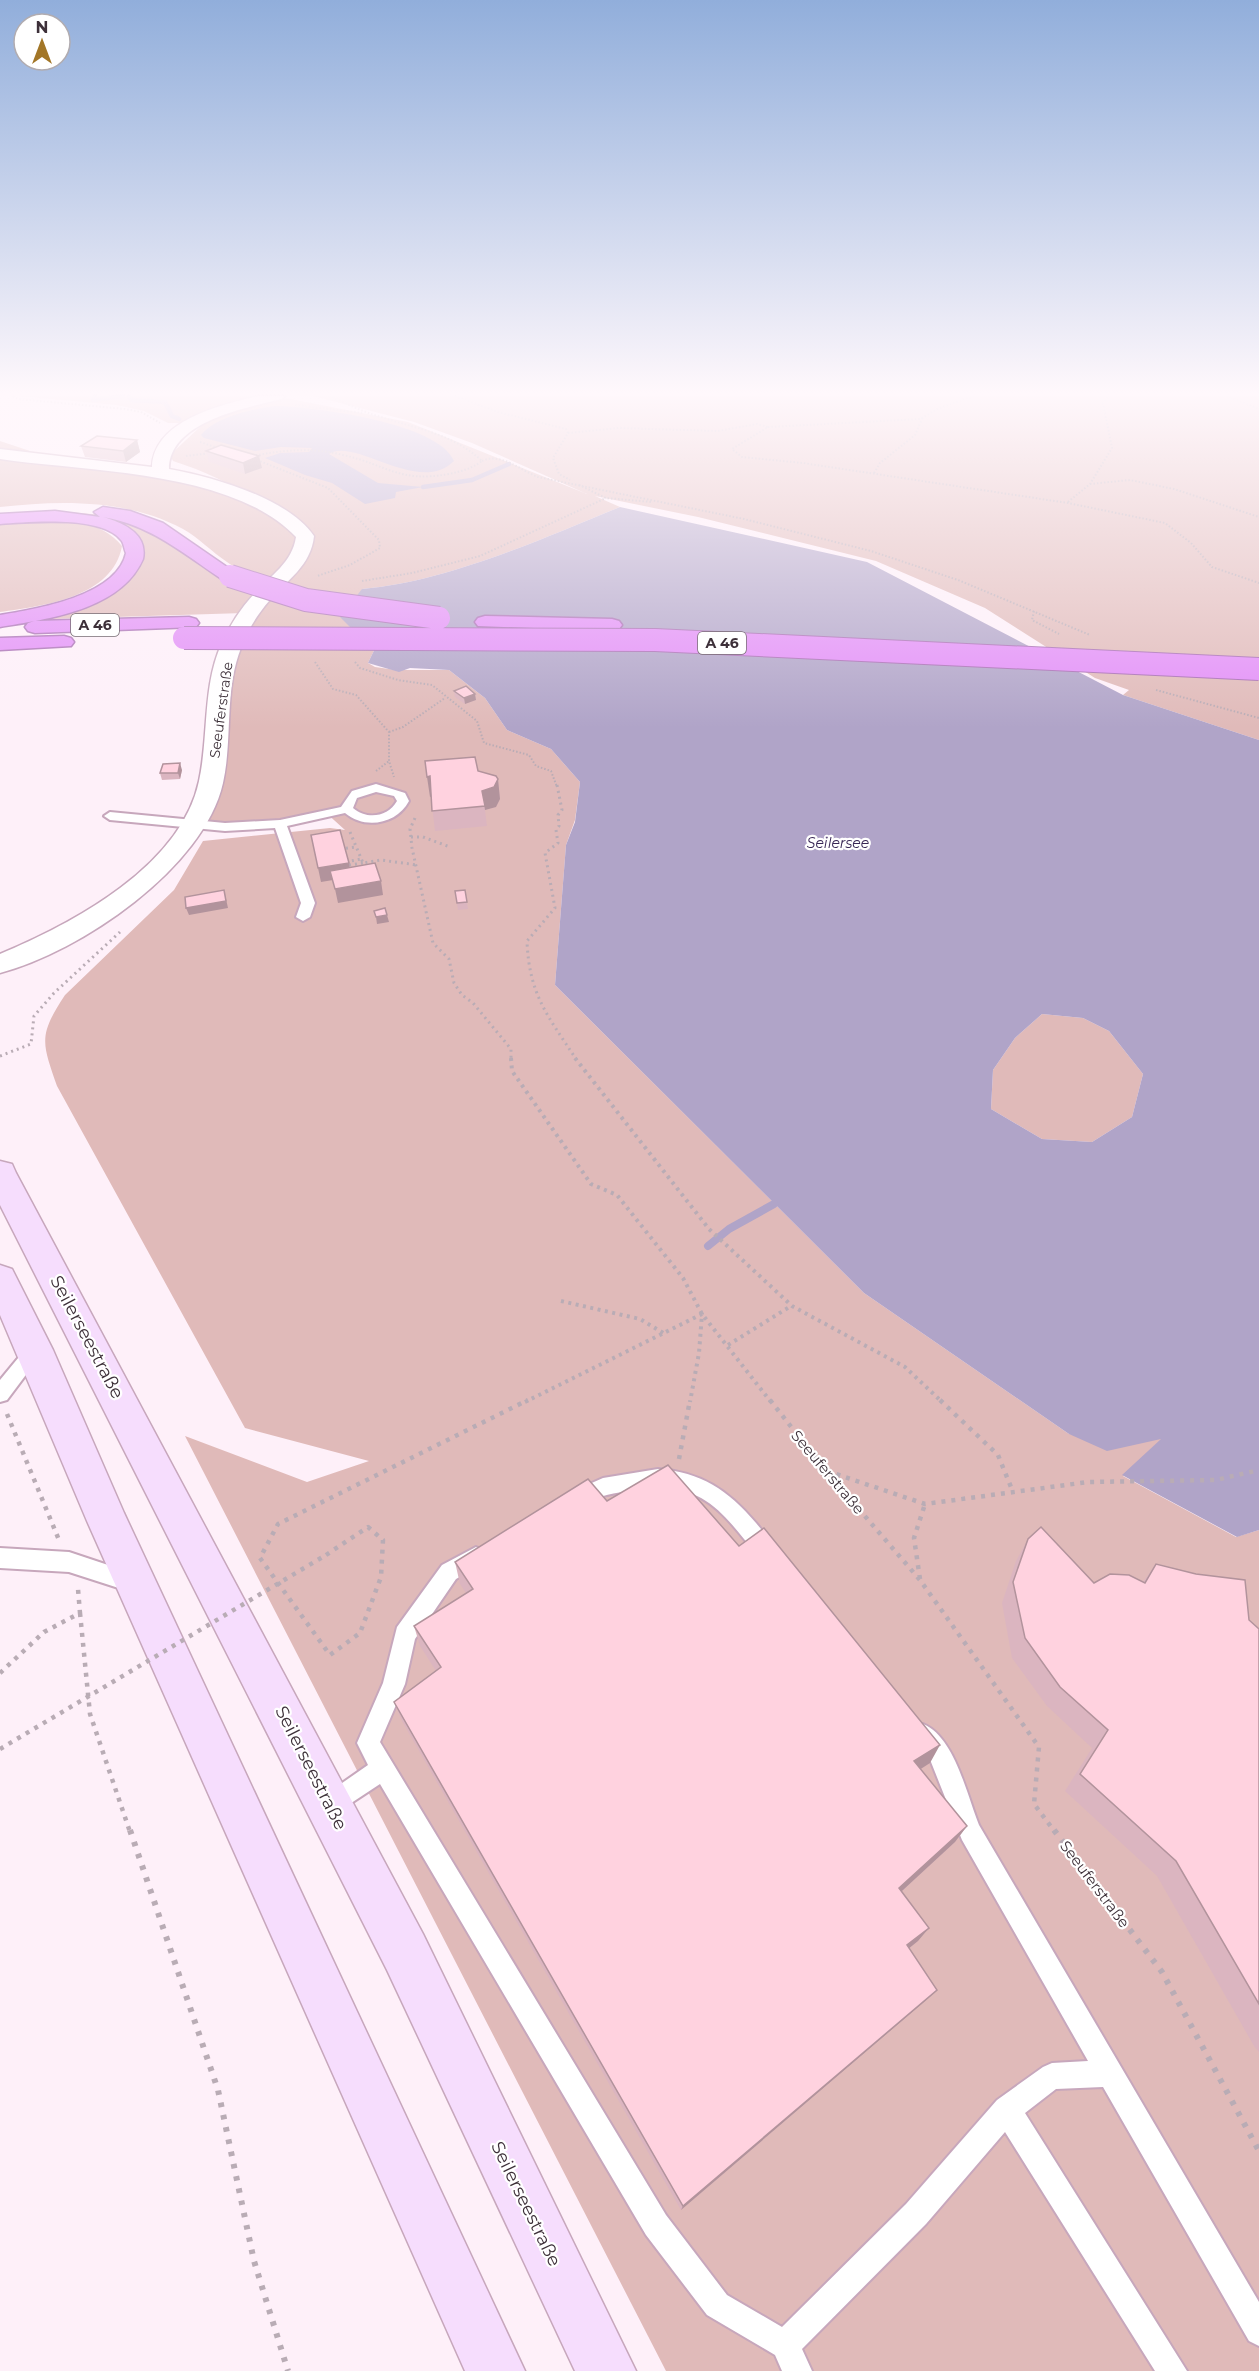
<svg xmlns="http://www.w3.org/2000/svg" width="1259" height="2371" viewBox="0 0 1259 2371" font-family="Montserrat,sans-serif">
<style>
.green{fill:#e0bab9}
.water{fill:#b0a4c8;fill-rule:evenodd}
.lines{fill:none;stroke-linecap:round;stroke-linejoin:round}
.stream-far1{stroke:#b0a4c8;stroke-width:4.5}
.stream{stroke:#b0a4c8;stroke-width:8}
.lane-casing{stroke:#c7a7bc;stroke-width:4}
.street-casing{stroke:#c7a7bc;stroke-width:3}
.secondary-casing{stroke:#c7a7bc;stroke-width:3}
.highway-casing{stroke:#a86db4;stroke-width:3}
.path-far4{stroke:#b9acb5;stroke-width:2;stroke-dasharray:1.5 2;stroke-linecap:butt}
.path-far3{stroke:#b9acb5;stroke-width:3;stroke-dasharray:2 4;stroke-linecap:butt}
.path-far2{stroke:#b9acb5;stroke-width:4;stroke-dasharray:3 4.5;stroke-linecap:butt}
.path-far1{stroke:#b9acb5;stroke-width:4.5;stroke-dasharray:4 6;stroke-linecap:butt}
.path{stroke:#b9acb5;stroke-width:6;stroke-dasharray:4.5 8;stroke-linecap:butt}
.lane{fill:#fff;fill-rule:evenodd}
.street{fill:#fff;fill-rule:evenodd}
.secondary{fill:#f6ddfd;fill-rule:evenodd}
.highway{fill:#e28ef7;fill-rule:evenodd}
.highway-bridge-casing{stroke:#a86db4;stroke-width:24;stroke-linecap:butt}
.path-bridge{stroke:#b9acb5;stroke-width:4.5;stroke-dasharray:4 6;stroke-linecap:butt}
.highway-bridge{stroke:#e28ef7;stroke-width:22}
.wall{fill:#dbb5c0}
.shaded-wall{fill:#b2939c}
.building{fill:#ffd2df;stroke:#b2939c;stroke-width:1.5}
.labels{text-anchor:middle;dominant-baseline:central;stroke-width:4.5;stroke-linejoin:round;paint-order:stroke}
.shield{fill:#fff;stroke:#776e74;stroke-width:1.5}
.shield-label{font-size:14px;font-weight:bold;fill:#3d3039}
.far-street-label{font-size:14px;fill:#3d3039;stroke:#fff}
.far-water-label{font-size:14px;font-style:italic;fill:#372554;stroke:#fff}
.street-label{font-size:15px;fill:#3d3039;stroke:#fff}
.near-street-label{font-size:18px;fill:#3d3039;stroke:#fff}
</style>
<rect width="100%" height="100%" fill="#fef0f9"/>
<!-- green -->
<path class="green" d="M 19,396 L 259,396 L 208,410 L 184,423 L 168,423 L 144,411 L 117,405 Z
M 275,396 L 408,422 L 587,494 L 472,443 L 414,422 L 313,396 L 1259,396 L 1259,740 L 1123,695 L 1129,690 L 1095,678 L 985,608 L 876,561 L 698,517 L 595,496 L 620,507 C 542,539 446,582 362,589 L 379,640 L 368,663 L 375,667 L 396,670 L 449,670 L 485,698 L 507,730 L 551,749 L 580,782 L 575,820 L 566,845 L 555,985 L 864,1293 L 1069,1434 L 1163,1438 L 1123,1476 L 1236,1537 L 1259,1530 L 1259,2371 L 666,2371 L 185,1436 L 307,1482 L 369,1461 L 245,1428 L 57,1086 C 42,1042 38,1036 65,995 L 174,890 L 203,841 L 330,828 L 345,830 L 324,811 L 283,821 L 199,824 L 233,650 L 309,536 C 265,504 227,478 173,461 L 170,455 L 217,411 Z
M 0,441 L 30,451 L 17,452 L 212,487 L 255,505 L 286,524 L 297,536 L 297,549 L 269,581 C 255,575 239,571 227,562 C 212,552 199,538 183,529 C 127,499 62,500 0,507 L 0,458 L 13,450 L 0,448 Z
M 57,511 L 114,516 L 165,534 L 192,559 L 220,578 L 260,594 L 244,613 L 18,620 L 47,616 L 137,566 L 111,520 L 56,513 Z
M 35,520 C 68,521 100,519 122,546 C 113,597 44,606 0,612 L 0,523 Z
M 1042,1014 L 1083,1018 L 1109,1031 L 1143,1074 L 1132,1117 L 1092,1142 L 1042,1139 L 991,1109 L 993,1070 L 1015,1038 Z"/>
<!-- water -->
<path class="water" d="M 276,406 C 315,407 439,423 454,461 C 419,496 355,437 329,454 L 378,483 L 423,487 L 396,492 L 395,498 L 365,504 L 332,483 L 305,475 L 265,458 L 280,453 L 309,452 L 312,448 L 281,447 L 255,451 L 204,438 L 201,435 C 217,416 253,409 276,406 Z
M 620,507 L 867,562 L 1123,695 L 1259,740 L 1259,1530 L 1237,1537 L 1122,1475 L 1161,1439 L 1107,1451 L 1069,1434 L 864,1293 L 555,985 L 566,845 L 575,822 L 580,782 L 551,749 L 507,730 L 485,698 L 449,670 L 410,668 L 399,672 L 368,663 L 379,640 L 354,631 L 340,617 L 362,589 C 446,582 542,539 620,507 ZM 1042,1014 L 1083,1018 L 1109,1031 L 1143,1074 L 1132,1117 L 1092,1142 L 1042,1139 L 991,1109 L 993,1070 L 1015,1038 Z"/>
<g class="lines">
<!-- stream-far1 -->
<path class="stream-far1" d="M 95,396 L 93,400 L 123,396
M 129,396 L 131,400 L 165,402 L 172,416 L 179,419
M 423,487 L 472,480 L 509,464"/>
<!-- stream -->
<path class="stream" d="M 708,1246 L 729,1229 L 774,1204"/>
<defs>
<path id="lane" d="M 376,784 L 405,793 L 409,801 C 397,824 365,830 345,813 L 287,826 L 315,903 L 310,917 L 303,921 L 296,917 L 301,903 L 275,828 L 225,831 L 110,820 L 104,816 L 110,812 L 225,823 L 280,820 L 341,807 L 352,791 ZM 376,792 L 394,796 L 397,801 C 388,817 367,820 353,808 L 357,798 Z
M 34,1343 L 40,1346 L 43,1351 L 40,1356 L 7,1400 L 0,1402 L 0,1380 L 28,1346 Z
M 658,1469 C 701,1472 728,1490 756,1523 C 764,1533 773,1542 778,1553 L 775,1560 L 768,1563 L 761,1560 C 724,1515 706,1482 642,1489 C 627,1491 611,1493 597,1498 C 590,1501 583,1505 576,1508 L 569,1505 L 566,1499 L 569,1493 L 603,1478 Z
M 476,1547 L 483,1550 L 486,1557 L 483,1564 L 456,1579 L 415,1639 L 405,1684 L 380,1742 L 666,2215 L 727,2295 L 782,2327 L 906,2204 L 997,2100 L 1043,2067 L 1052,2063 L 1088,2061 L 962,1840 L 931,1762 L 915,1743 L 912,1735 L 915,1727 L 923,1724 C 954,1736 967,1795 979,1825 L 1259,2302 L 1259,2346 L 1249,2341 L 1103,2087 L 1056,2089 L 1025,2113 L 1187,2371 L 1155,2371 L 1005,2132 L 926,2224 L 802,2349 L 812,2371 L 782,2371 L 775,2355 L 707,2315 L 646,2235 L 380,1784 L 330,1817 L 322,1813 L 318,1805 L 322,1797 L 368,1765 L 357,1743 L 383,1683 L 397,1627 L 442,1565 Z
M 0,1548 L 69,1552 L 138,1575 L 141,1582 L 138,1589 L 131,1592 L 69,1572 L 0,1568 Z"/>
<path id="street" d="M 258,396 L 285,396 L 282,399 C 245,408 169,422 169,469 C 213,477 288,498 314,536 C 311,566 287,580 269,601 C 257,615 247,631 241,648 C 224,691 233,738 223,783 C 204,868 80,952 0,973 L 0,954 C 74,923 181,866 199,781 C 209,736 202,686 222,643 C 230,625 241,608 254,594 C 271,575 292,563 296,537 C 232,470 87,472 0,459 L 0,449 L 152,467 C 154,420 221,405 258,396 Z"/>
<path id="secondary" d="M 0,1161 L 12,1164 L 16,1173 L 423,1934 L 636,2371 L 575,2371 L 387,1970 L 0,1205 Z
M 0,1265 L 12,1269 L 53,1350 L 124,1513 L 525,2371 L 465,2371 L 87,1521 L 0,1315 Z"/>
<path id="highway" d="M 103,507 L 130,511 L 163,523 L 240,576 L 230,582 L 223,580 C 184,554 151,525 103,517 C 124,523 148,534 143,559 C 121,610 48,619 0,627 L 0,615 C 36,609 117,596 126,553 C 124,549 124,543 121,540 C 101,515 29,522 0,524 L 0,514 L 55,511 L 100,517 L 94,512 Z
M 485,616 L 612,619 L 619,621 L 622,625 L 619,629 L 612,631 L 478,626 L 475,622 L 478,618 Z
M 189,617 L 196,619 L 199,623 L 196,627 L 35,633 L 28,631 L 25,627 L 28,623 L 35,621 Z
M 64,636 L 71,638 L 74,642 L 71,646 L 0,650 L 0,638 Z"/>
</defs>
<!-- lane casing -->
<use href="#lane" class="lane-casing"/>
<!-- street casing -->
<use href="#street" class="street-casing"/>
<!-- secondary casing -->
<use href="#secondary" class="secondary-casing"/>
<!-- highway casing -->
<use href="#highway" class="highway-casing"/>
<!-- path-far4 -->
<path class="path-far4" d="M 13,396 L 18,399 L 125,409 L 141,412 L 160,423
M 455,396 L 498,412 L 566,429 L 568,433 L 553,458 L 559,474 L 570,480
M 1227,396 L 1259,409
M 295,405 L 362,413
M 768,427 L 920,419 L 939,408 L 974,396
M 568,433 L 619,428 L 718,431 L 757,424 L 768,427 L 732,449 L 742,457 L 803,463 L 1068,503 L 1165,523 L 1191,543 L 1212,567 L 1259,583
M 200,442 L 218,448
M 186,456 L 211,453
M 252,456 C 284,450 311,447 343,455 C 388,465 398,483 449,474 C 462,471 471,469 482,461 C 453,434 418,429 381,417 C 363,412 347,404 330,396
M 257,460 L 328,488 L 379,540 L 380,548 L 350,565 L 317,576
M 482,461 C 500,452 520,470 538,477 L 744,519 L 871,551 L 958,580 L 1090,635
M 874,473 L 880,463 L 915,435 L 923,417
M 1090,484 L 1130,480 L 1174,489 L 1259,517
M 579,485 L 606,498 L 652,502
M 1068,502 L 1090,484 L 1112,448 L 1103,403 L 1109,396
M 362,581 L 412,573 L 480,556 L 606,498
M 1034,611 L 1032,620 L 1059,634
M 315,662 L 333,689 L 356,695 L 389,732 L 389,761 L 394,777
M 355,662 L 360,668 L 398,680 L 432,685 L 477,721 L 484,743 L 529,755 L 536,766 L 551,771 L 557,787
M 1156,690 L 1259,718
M 389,732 L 403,727 L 445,698
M 376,771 L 389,761"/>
<!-- path-far3 -->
<path class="path-far3" d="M 557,785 L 562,810 L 558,815 L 559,826 L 556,830 L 558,843 L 545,853 L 555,908 L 527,941 C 529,995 548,1016 576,1059
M 415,818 L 410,829 L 412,848 L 433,943 L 449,959 L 454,983 L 462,995 L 473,1003 L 511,1049 L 511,1059
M 350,832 L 363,863 L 381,860 L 417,865
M 411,837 L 423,837 L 450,847
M 340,849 L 356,847
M 346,862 L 361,859
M 349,865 L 363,863
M 0,1056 L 31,1044 L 34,1016 L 54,993 L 120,932"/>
<!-- path-far2 -->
<path class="path-far2" d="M 511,1058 L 512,1071 L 591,1184 L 617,1195 L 683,1278 L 702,1314 L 771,1402
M 575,1058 L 709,1229 L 792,1306 L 905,1367 L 942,1402
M 561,1301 L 640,1319 L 665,1334
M 728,1345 L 791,1306
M 525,1402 L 702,1314 L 699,1353 L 690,1402"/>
<!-- path-far1 -->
<path class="path-far1" d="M 770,1400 L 826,1471 L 920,1580 L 1039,1747 L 1034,1804 L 1055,1832
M 940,1400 L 998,1455 L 1013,1492
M 7,1414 L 59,1540
M 679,1459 L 690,1400
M 827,1471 L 925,1504 L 1088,1482 L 1216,1480 L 1259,1470
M 326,1555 L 368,1527 L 383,1540 L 381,1577 L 360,1633 L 330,1655 L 260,1558 L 278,1524 L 528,1400
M 920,1579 L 914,1538 L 925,1504
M 80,1613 L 90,1714 L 130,1832
M 0,1673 L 44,1632 L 80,1613 L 78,1589"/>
<!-- path -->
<path class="path" d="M 130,1830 L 218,2090 L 254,2261 L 288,2371
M 1054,1830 L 1162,1972 L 1259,2151"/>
<!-- lane -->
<use href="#lane" class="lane"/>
<!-- street -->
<use href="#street" class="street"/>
<!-- secondary -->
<use href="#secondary" class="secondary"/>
<!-- highway -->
<use href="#highway" class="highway"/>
<defs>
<path id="highway-bridge" d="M 230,576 L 306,600 L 439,618
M 184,638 L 655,640 L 1259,669"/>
</defs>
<!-- highway-bridge casing -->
<use href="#highway-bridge" class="highway-bridge-casing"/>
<!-- path-bridge -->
<path class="path-bridge" d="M 0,1749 L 326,1555"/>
<!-- highway-bridge -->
<use href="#highway-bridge" class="highway-bridge"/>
</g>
<!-- wall -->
<path class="wall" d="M 137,440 L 140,452 L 126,462 L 85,457 L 81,446 Z
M 206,451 L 259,456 L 262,468 L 245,474 L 209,462 Z
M 454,691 L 475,694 L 476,700 L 465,704 L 455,697 Z
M 182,770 L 180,779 L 162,780 L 160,773 Z
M 478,771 L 498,779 L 500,799 L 496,807 L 485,810 L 487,826 L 435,831 L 431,797 L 430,797 Z
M 465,890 L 468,909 L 458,910 L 455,891 Z
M 607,1501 L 930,1763 L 920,1769 L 967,1826 L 955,1842 L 902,1891 L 918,1941 L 909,1948 L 937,1990 L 925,2001 L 681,2210 L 402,1721 L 394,1702 L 436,1671 L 420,1646 L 414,1626 L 466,1593 L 460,1584 L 455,1562 Z
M 1028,1539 L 1094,1583 L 1143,1582 L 1156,1564 L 1249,1620 L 1259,1629 L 1259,2052 L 1254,2046 L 1157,1876 L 1065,1791 L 1092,1748 L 1047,1706 L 1012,1658 L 1002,1603 L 1016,1561 Z"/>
<!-- shaded-wall -->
<path class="shaded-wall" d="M 137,440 L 140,452 L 126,462 L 123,451 Z
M 259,456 L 262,468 L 245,474 L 243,463 Z
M 475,694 L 476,700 L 465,704 L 464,698 Z
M 180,763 L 182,770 L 180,779 L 178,773 Z
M 430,776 L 433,796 L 430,797 L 427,777 Z
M 498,779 L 500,799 L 496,807 L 485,810 L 482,791 Z
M 349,863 L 351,877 L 321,882 L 318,868 Z
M 381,881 L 383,895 L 338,903 L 335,889 Z
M 224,890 L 228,908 L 189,915 L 186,908 Z
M 387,915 L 389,922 L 377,924 L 376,917 Z
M 940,1745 L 930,1763 L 905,1779 L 914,1761 Z
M 967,1826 L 955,1842 L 890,1902 L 899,1888 Z
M 929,1928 L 918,1941 L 897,1958 L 907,1945 Z
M 937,1990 L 925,2001 L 681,2210 L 683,2206 Z"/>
<!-- building -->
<path class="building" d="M 97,436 L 137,440 L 123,451 L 81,446 Z
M 221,445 L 259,456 L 243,463 L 206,451 Z
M 466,686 L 475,694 L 464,698 L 454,691 Z
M 475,757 L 478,771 L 496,776 L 498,779 L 494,787 L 482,791 L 485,806 L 432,811 L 430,776 L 427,777 L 425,761 Z
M 180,763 L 178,773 L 160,773 L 163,764 Z
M 340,830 L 349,863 L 318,868 L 311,835 Z
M 375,863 L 381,881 L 335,889 L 330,871 Z
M 224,890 L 226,901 L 186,908 L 185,897 Z
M 465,890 L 467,902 L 457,903 L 455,891 Z
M 385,908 L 387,915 L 376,917 L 374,911 Z
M 668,1465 L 739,1546 L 764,1528 L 940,1745 L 914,1761 L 967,1826 L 899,1888 L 929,1928 L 907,1945 L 937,1990 L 683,2206 L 394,1702 L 441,1667 L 414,1626 L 473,1589 L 455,1562 L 588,1479 L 607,1501 Z
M 1041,1527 L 1094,1583 L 1110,1574 L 1129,1575 L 1145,1583 L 1156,1564 L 1196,1574 L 1245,1580 L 1249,1620 L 1259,1629 L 1259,2004 L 1176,1861 L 1080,1774 L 1108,1730 L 1060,1687 L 1025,1638 L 1013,1582 L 1028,1539 Z"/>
<!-- sky -->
<linearGradient id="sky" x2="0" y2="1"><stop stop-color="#91aedb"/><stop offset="0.54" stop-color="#fff8fc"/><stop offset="1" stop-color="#fff8fc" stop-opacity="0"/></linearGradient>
<rect width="1259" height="728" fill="url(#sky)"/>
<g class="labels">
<!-- shield labels -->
<g class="shield">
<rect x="71" y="614" width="48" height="22" rx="4.5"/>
<rect x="698" y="632" width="48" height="22" rx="4.5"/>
</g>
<g class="shield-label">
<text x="95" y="625">A 46</text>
<text x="722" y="643">A 46</text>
</g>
<!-- far-street labels -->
<g class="far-street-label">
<text transform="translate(221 710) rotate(-82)">Seeuferstraße</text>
</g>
<!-- far-water labels -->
<g class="far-water-label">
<text x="838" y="843">Seilersee</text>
</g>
<!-- street labels -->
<g class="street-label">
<text transform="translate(828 1472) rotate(50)">Seeuferstraße</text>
<text transform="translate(1095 1884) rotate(53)">Seeuferstraße</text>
</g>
<!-- near-street labels -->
<g class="near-street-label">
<text transform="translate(87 1337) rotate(62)">Seilerseestraße</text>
<text transform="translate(311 1768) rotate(63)">Seilerseestraße</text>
<text transform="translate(526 2204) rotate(64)">Seilerseestraße</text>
</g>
</g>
<!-- north arrow -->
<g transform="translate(42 42)"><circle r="28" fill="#ffffff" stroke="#b1acb0" stroke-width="1.5"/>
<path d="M0-4.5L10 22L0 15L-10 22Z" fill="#a27627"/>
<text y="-9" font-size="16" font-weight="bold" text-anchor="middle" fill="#3d3039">N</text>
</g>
</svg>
